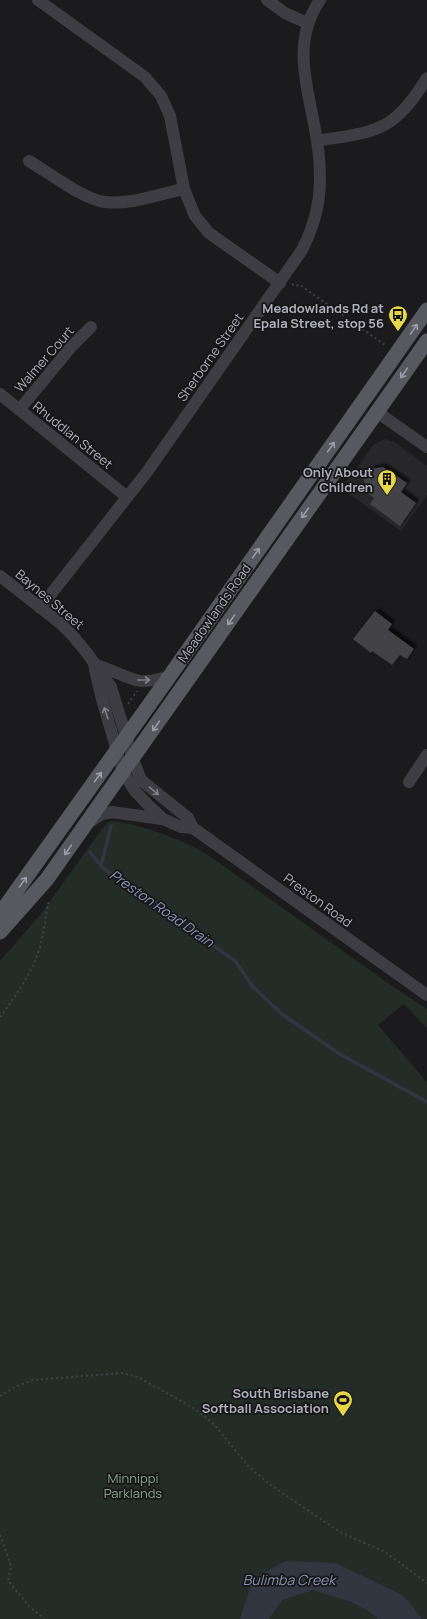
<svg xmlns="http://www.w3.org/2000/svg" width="427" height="1619" viewBox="0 0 427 1619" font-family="Manrope,sans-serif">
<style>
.built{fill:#272629}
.green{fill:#242c27}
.water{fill:#313640}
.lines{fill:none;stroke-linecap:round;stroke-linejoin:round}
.stream{stroke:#313640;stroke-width:3.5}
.building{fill:#424246;filter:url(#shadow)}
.path{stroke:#414248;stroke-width:2;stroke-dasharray:2 3;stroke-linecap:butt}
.minor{stroke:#3e3d43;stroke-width:12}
.major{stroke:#585860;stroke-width:15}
.oneway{stroke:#9d9ea9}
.oneway2{stroke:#81818b}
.labels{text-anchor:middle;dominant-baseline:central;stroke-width:3.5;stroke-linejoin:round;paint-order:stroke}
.poi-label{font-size:13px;font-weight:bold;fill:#aeafbb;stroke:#161517;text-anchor:end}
.street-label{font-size:13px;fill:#aeafbb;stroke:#161517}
.park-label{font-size:13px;fill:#86a48f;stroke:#161517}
.water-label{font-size:14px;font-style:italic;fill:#8794b3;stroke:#161517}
</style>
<defs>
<filter id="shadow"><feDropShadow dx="3.5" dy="-3.5" stdDeviation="1" flood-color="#0009"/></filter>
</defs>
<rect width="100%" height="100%" fill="#1b1a1c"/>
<!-- built -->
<path class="built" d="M 385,439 L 396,443 L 427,466 L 427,495 L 401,531 L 342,489 L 374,444 Z"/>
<!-- green -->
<path class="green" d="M 111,821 C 117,821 123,823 129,824 C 156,830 181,840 205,853 L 391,985 L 427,1009 L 427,1028 L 404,1004 L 378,1025 L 427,1082 L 427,1619 L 0,1619 L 0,961 L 40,915 L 102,829 L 107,823 Z"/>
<!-- water -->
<path class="water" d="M 286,1561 L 336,1563 L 404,1596 L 422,1619 L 378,1619 L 367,1610 L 351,1602 L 313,1590 L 282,1600 L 269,1619 L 240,1619 L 251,1585 L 258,1576 Z"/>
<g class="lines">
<!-- stream -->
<path class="stream" d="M 90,852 L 101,866 L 129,888 L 181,918 L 206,940 L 235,961 L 253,987 L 282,1014 L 338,1053 L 427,1102
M 101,866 L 111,826"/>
</g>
<!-- building -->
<path class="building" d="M 383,467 L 407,483 L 401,492 L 416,503 L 400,526 L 370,504 L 374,498 L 366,492 L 364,480 L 371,469 Z
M 375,611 L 392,624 L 388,630 L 414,649 L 407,659 L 400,655 L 392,665 L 372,651 L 371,653 L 353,639 Z"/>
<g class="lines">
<!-- path -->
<path class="path" d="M 292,284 L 295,286 L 300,285 L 385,345
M 128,704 L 137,691
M 0,1017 C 16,995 32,974 40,947 C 44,931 46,915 49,899
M 0,1396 L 15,1387 L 33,1380 L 122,1373 L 138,1377 L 195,1409 L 213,1423 L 249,1467 L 269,1484 L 340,1532 L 385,1552 L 427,1583
M 0,1535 L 11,1566 L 8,1581 L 30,1607 L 44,1619"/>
<!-- minor -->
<path class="minor" d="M 38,0 L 145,77 L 161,96 L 170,116 L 184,189 L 195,216 L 209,233 L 280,283
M 267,0 L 285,13 L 307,23
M 317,141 C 343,136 376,135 396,117 C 409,106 418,92 427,78
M 29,161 C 49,173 83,199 105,202 C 131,205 159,194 184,189
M 0,394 L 127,497
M 19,410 L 72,346 L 91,327
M 377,412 L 427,447
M 0,576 L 60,623 L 72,635 L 87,653 L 111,687 L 133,759 L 141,780 L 188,818 L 193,828 L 427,995
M 40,608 L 147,472 L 302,250 C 321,213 323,182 317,141 C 310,93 289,45 320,0
M 94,665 C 111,668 125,679 141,681 C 150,682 161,678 169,677
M 95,670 L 102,699 L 123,772 L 135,791 L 149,806 L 163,819 L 181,827 L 193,828
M 409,782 L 427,755
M 88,823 L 102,814 L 112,812 L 162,819"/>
<!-- major -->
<path class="major" d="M 0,914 L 169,677 L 427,310
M 0,932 L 47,879 L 427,341"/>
</g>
<!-- one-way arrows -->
<defs><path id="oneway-shaft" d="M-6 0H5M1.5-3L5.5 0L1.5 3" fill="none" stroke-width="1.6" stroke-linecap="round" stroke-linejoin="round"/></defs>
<g class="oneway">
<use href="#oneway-shaft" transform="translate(414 329) rotate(-55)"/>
<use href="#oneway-shaft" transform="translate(404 373) rotate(125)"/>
<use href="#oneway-shaft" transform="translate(331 447) rotate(-55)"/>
<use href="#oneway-shaft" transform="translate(305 513) rotate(125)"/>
<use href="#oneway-shaft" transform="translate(256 553) rotate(-55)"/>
<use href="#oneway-shaft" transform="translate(231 620) rotate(125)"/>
<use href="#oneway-shaft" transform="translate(156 726) rotate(125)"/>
<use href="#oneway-shaft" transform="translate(98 777) rotate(-54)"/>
<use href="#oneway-shaft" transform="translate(68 850) rotate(125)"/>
<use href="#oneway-shaft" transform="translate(23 882) rotate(-55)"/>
</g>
<g class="oneway2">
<use href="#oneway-shaft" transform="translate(144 680)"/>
<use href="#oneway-shaft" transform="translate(106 713) rotate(-108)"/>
<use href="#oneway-shaft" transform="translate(154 791) rotate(40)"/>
</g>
<!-- icons -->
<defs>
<symbol id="bus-pin" viewBox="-11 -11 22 30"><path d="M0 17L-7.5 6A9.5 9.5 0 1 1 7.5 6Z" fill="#e6d648" stroke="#161517"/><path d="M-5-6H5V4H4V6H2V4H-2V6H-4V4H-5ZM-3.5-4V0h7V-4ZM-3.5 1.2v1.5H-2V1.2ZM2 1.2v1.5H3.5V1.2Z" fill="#111"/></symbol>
<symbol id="building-pin" viewBox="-11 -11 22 30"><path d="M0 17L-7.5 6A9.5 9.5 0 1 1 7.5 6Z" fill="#e6d648" stroke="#161517"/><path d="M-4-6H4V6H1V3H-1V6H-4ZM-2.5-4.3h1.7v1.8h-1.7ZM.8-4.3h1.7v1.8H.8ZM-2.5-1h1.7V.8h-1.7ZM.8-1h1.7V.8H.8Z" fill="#111"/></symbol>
<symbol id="stadium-pin" viewBox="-11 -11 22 30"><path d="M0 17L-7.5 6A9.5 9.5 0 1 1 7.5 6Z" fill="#e6d648" stroke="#161517"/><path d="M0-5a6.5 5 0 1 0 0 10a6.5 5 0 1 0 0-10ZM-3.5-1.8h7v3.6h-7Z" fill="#111"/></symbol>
</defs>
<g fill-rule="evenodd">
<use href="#bus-pin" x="387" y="304" width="22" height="30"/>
<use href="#building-pin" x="376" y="468" width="22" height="30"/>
<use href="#stadium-pin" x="332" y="1389" width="22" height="30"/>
</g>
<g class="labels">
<!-- poi labels -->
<g class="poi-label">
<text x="384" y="308">Meadowlands Rd at<tspan x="384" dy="15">Epala Street, stop 56</tspan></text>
<text x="373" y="472">Only About<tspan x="373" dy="15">Children</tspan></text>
<text x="329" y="1393">South Brisbane<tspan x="329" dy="15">Softball Association</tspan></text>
</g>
<!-- street labels -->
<g class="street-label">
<text transform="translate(210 357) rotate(-55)">Sherborne Street</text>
<text transform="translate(44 359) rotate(-49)">Walmer Court</text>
<text transform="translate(73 435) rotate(39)">Rhuddlan Street</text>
<text transform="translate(50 599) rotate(40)">Baynes Street</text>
<text transform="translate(214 613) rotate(-55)">Meadowlands Road</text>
<text transform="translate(318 900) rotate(36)">Preston Road</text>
</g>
<!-- park labels -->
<g class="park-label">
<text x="133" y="1478">Minnippi<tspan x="133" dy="15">Parklands</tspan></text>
</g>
<!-- water labels -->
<g class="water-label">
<text transform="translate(162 908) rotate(35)">Preston Road Drain</text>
<text x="289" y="1579">Bulimba Creek</text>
</g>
</g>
</svg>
